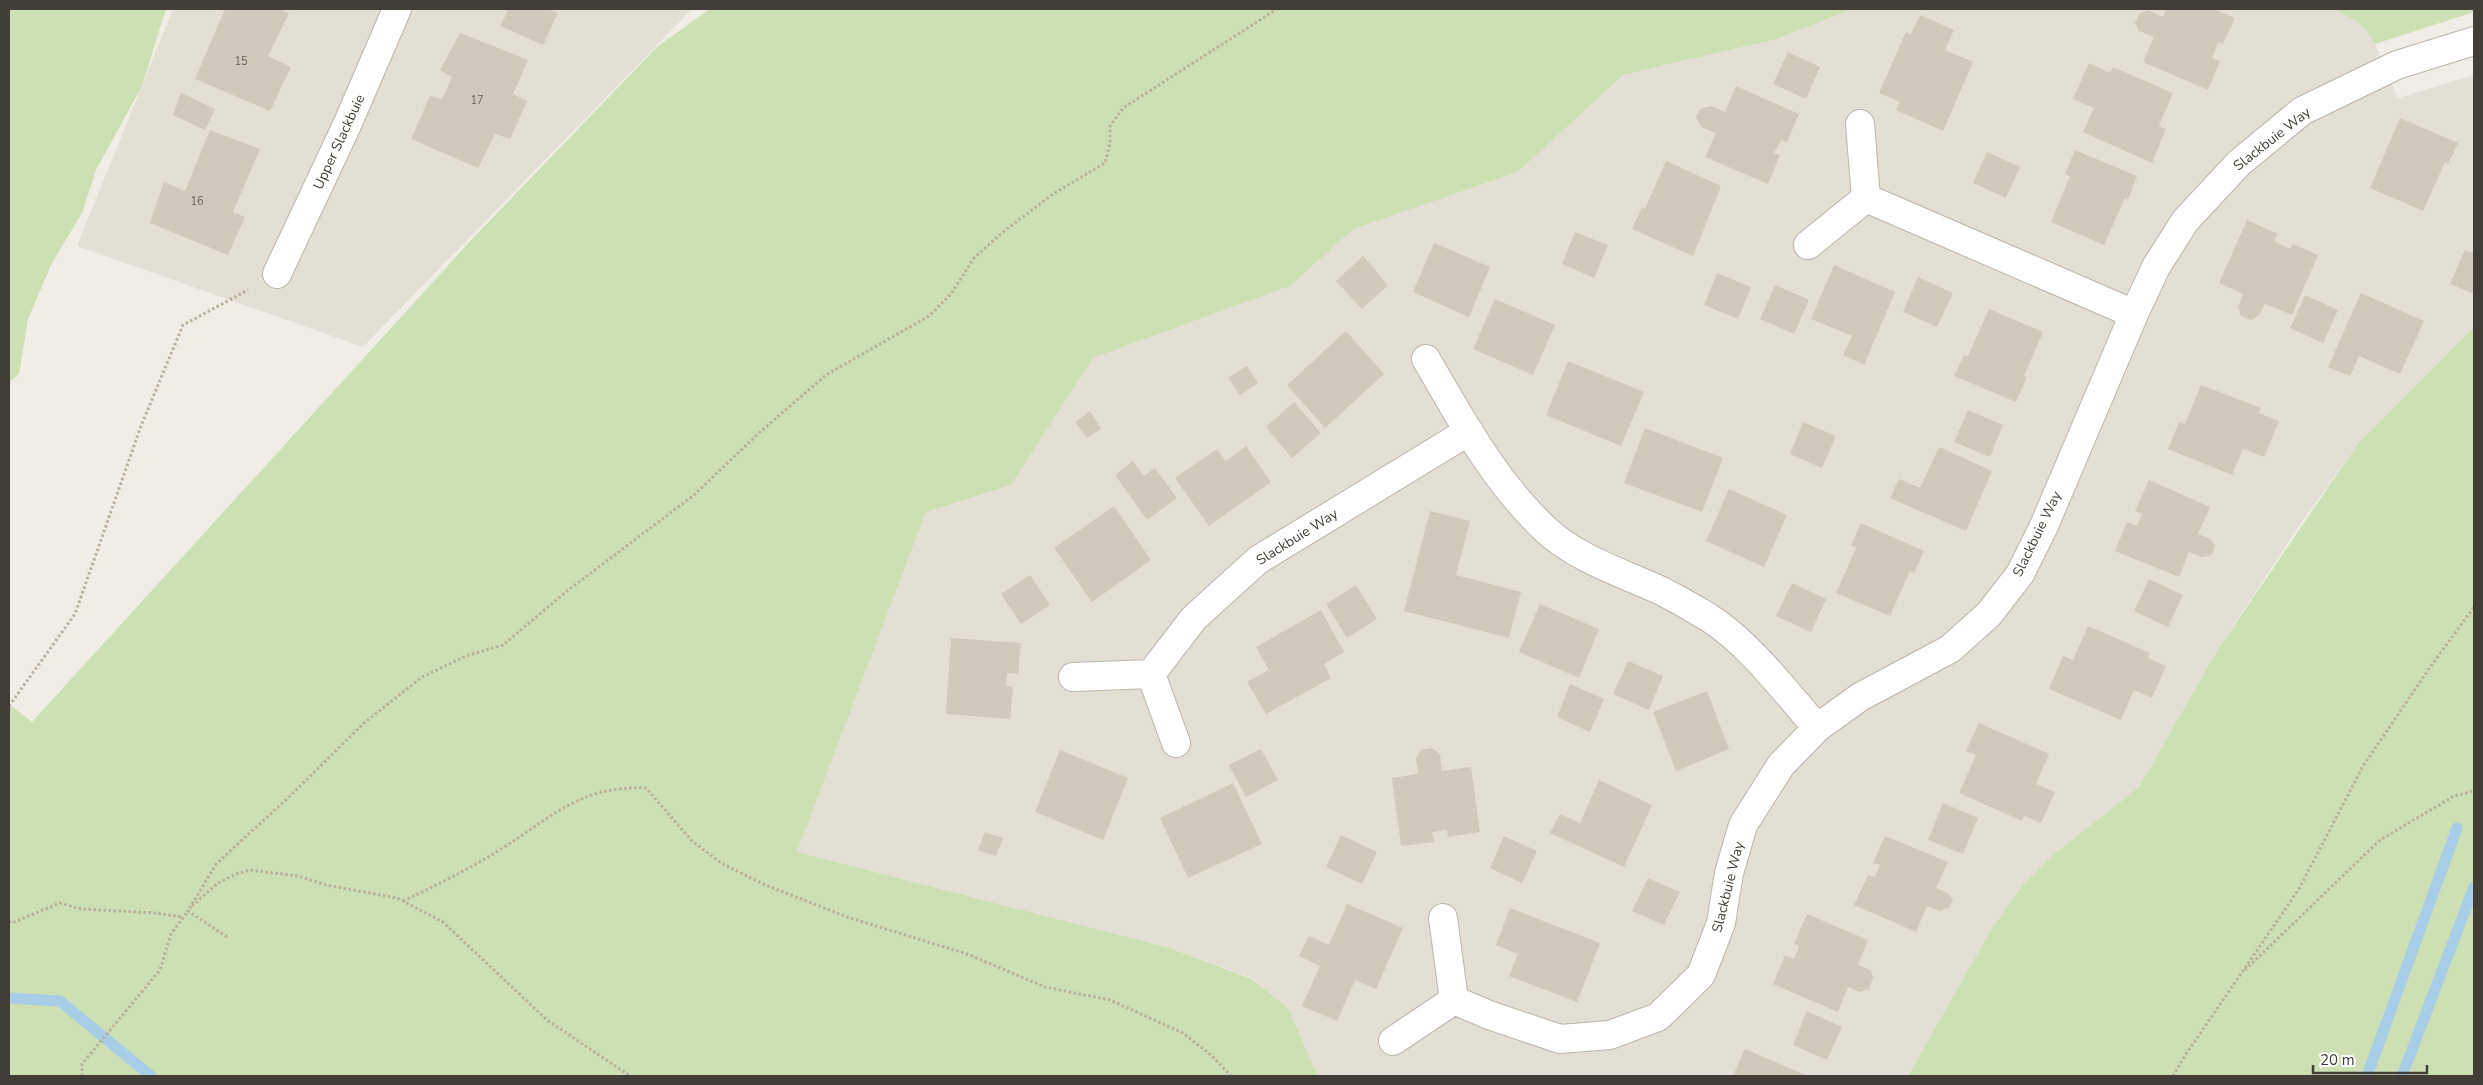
<svg xmlns="http://www.w3.org/2000/svg" width="2483" height="1085" viewBox="0 0 2483 1085" font-family="'Nunito Sans',sans-serif">
<style>
.residential{fill:#e4dfd4}
.green{fill:#cce0b3}
.lines{fill:none;stroke-linecap:round;stroke-linejoin:round}
.stream{stroke:#a8cde7;stroke-width:11}
.building{fill:#d1c9bc}
.minor-casing{stroke:#bbb5a9;stroke-width:30}
.path{stroke:#bbb09c;stroke-width:3;stroke-dasharray:2.5 2.5;stroke-linecap:butt}
.minor{stroke:#fff;stroke-width:28}
.labels{text-anchor:middle;dominant-baseline:central;stroke-width:4;stroke-linejoin:round;paint-order:stroke}
.number-label{font-size:11px;fill:#666058}
.street-label{font-size:14px;fill:#423d36;stroke:#fff}
</style>
<rect width="100%" height="100%" fill="#f0ede6"/>
<!-- residential -->
<path class="residential" d="M 173,9 L 692,9 L 363,347 L 77,246 Z
M 1852,9 L 2332,9 L 2349,16 L 2370,33 L 2398,98 L 2474,75 L 2474,327 L 2357,445 L 2297,529 L 2217,651 L 2139,787 L 2054,854 L 2021,887 L 1992,928 L 1908,1076 L 1318,1076 L 1288,1008 L 1252,978 L 1170,948 L 797,852 L 926,512 L 1011,485 L 1093,358 L 1290,286 L 1352,229 L 1518,172 L 1623,75 L 1776,39 Z"/>
<!-- green -->
<path class="green" d="M 9,9 L 166,9 L 142,86 L 96,170 L 82,213 L 51,265 L 28,319 L 19,374 L 9,382 Z
M 710,9 L 1852,9 L 1776,39 L 1623,75 L 1518,172 L 1353,229 L 1290,286 L 1093,358 L 1011,485 L 926,512 L 797,852 L 1170,948 L 1252,979 L 1288,1008 L 1318,1076 L 9,1076 L 9,704 L 32,722 L 474,237 L 658,46 Z
M 2332,9 L 2474,9 L 2474,12 L 2375,44 C 2367,26 2351,16 2332,9 Z
M 2474,327 L 2474,1076 L 1908,1076 L 1992,928 L 2021,887 L 2054,854 L 2139,787 L 2217,651 L 2357,445 Z"/>
<g class="lines">
<!-- stream -->
<path class="stream" d="M 9,998 L 60,1001 L 151,1076
M 2367,1076 L 2457,828
M 2402,1076 L 2474,887"/>
</g>
<!-- building -->
<path class="building" d="M 225,9 L 279,9 L 289,13 L 268,56 L 291,67 L 270,111 L 195,79 Z
M 509,9 L 547,9 L 558,13 L 543,45 L 500,26 Z
M 2166,9 L 2213,9 L 2235,18 L 2223,44 L 2218,42 L 2212,58 L 2220,61 L 2208,90 L 2143,62 L 2154,37 L 2139,31 L 2135,23 L 2139,14 L 2148,10 L 2163,17 Z
M 1920,15 L 1954,30 L 1945,50 L 1973,62 L 1943,131 L 1896,110 L 1900,102 L 1879,93 L 1906,32 L 1911,34 Z
M 460,33 L 528,60 L 513,94 L 527,101 L 510,139 L 495,134 L 478,168 L 411,139 L 430,96 L 442,99 L 452,77 L 440,70 Z
M 1788,52 L 1820,67 L 1806,99 L 1773,84 Z
M 2089,63 L 2110,73 L 2113,67 L 2173,93 L 2159,126 L 2166,129 L 2152,163 L 2083,132 L 2094,108 L 2073,99 Z
M 1736,86 L 1799,114 L 1787,142 L 1781,140 L 1774,153 L 1780,155 L 1768,184 L 1705,157 L 1716,133 L 1701,127 L 1696,117 L 1700,109 L 1711,106 L 1725,112 Z
M 181,93 L 215,109 L 205,130 L 173,115 Z
M 2400,118 L 2458,143 L 2448,164 L 2445,162 L 2423,211 L 2370,188 Z
M 210,130 L 260,149 L 233,212 L 245,217 L 228,255 L 150,223 L 164,182 L 185,191 Z
M 2075,150 L 2137,176 L 2128,200 L 2125,198 L 2104,245 L 2051,222 L 2070,176 L 2065,174 Z
M 1987,152 L 2020,167 L 2006,198 L 1973,183 Z
M 1666,161 L 1721,186 L 1693,256 L 1632,229 L 1642,207 L 1645,209 Z
M 2247,220 L 2278,234 L 2274,241 L 2290,249 L 2293,244 L 2318,255 L 2292,315 L 2265,304 L 2259,315 L 2252,320 L 2241,316 L 2238,307 L 2243,294 L 2219,283 Z
M 1575,232 L 1608,245 L 1594,278 L 1562,264 Z
M 1434,243 L 1490,267 L 1469,317 L 1413,292 Z
M 2465,250 L 2474,253 L 2474,294 L 2450,284 Z
M 1363,256 L 1388,285 L 1362,309 L 1336,281 Z
M 1834,265 L 1895,292 L 1864,365 L 1843,355 L 1852,336 L 1811,319 Z
M 1717,273 L 1751,287 L 1738,319 L 1704,305 Z
M 1918,277 L 1953,293 L 1937,327 L 1903,312 Z
M 1775,285 L 1809,300 L 1794,334 L 1760,319 Z
M 2361,293 L 2424,321 L 2400,374 L 2359,356 L 2350,376 L 2328,367 Z
M 2305,295 L 2338,310 L 2323,343 L 2290,328 Z
M 1495,299 L 1555,325 L 1533,375 L 1473,349 Z
M 1989,309 L 2043,332 L 2024,376 L 2027,377 L 2016,402 L 1954,376 L 1964,355 L 1968,356 Z
M 1346,331 L 1384,374 L 1325,428 L 1287,385 Z
M 1568,361 L 1644,392 L 1621,446 L 1546,415 Z
M 1247,366 L 1258,383 L 1240,395 L 1228,378 Z
M 2201,385 L 2261,408 L 2259,413 L 2279,421 L 2264,457 L 2243,449 L 2232,475 L 2168,449 L 2179,422 L 2185,424 Z
M 1294,402 L 1321,433 L 1292,458 L 1266,427 Z
M 1968,410 L 2003,425 L 1990,457 L 1954,442 Z
M 1090,411 L 1101,429 L 1087,438 L 1075,422 Z
M 1803,422 L 1836,436 L 1822,468 L 1790,454 Z
M 1645,428 L 1723,458 L 1702,512 L 1624,483 Z
M 1246,446 L 1271,482 L 1209,526 L 1175,478 L 1217,449 L 1226,461 Z
M 1939,447 L 1992,471 L 1966,531 L 1890,498 L 1899,479 L 1920,488 Z
M 1133,461 L 1144,476 L 1155,468 L 1177,498 L 1147,520 L 1115,475 Z
M 2149,480 L 2210,507 L 2198,534 L 2211,539 L 2215,546 L 2212,555 L 2201,557 L 2189,552 L 2179,577 L 2115,551 L 2127,522 L 2137,526 L 2142,514 L 2135,511 Z
M 1729,489 L 1787,515 L 1764,567 L 1706,541 Z
M 1114,506 L 1151,560 L 1092,602 L 1054,548 Z
M 1430,511 L 1470,521 L 1456,575 L 1521,592 L 1509,638 L 1404,611 Z
M 1861,523 L 1924,551 L 1914,573 L 1910,571 L 1890,616 L 1836,593 L 1856,548 L 1851,545 Z
M 1030,575 L 1050,605 L 1021,624 L 1001,594 Z
M 2149,579 L 2183,595 L 2168,627 L 2134,611 Z
M 1792,583 L 1826,599 L 1811,632 L 1776,616 Z
M 1356,585 L 1377,619 L 1347,638 L 1326,604 Z
M 1540,604 L 1599,629 L 1579,678 L 1519,652 Z
M 1321,610 L 1344,652 L 1324,664 L 1331,678 L 1266,714 L 1247,682 L 1269,670 L 1256,647 Z
M 2088,626 L 2150,653 L 2148,658 L 2166,666 L 2152,698 L 2134,690 L 2121,720 L 2049,689 L 2063,656 L 2073,660 Z
M 951,638 L 1021,643 L 1018,674 L 1007,673 L 1006,686 L 1013,687 L 1010,719 L 946,714 Z
M 1628,661 L 1663,676 L 1649,710 L 1613,694 Z
M 1570,684 L 1604,699 L 1590,732 L 1557,717 Z
M 1707,691 L 1729,749 L 1676,771 L 1653,712 Z
M 1979,723 L 2049,754 L 2036,784 L 2055,792 L 2041,823 L 2024,816 L 2022,821 L 1959,793 L 1976,755 L 1966,751 Z
M 1432,748 L 1440,754 L 1442,771 L 1471,767 L 1480,832 L 1448,837 L 1447,830 L 1432,832 L 1434,842 L 1401,846 L 1392,778 L 1418,774 L 1416,758 L 1421,750 Z
M 1261,749 L 1278,780 L 1246,797 L 1229,765 Z
M 1060,750 L 1128,778 L 1103,840 L 1035,812 Z
M 1599,780 L 1652,805 L 1624,867 L 1550,833 L 1560,814 L 1580,823 Z
M 1233,783 L 1262,844 L 1188,878 L 1160,818 Z
M 1943,803 L 1978,818 L 1963,854 L 1928,840 Z
M 985,832 L 1003,838 L 996,856 L 978,850 Z
M 1341,835 L 1377,852 L 1362,884 L 1326,867 Z
M 1504,836 L 1537,851 L 1522,883 L 1490,868 Z
M 1885,836 L 1948,862 L 1936,888 L 1948,893 L 1953,900 L 1949,908 L 1939,911 L 1927,906 L 1916,932 L 1854,905 L 1868,875 L 1875,877 L 1880,865 L 1873,863 Z
M 1648,878 L 1680,892 L 1664,925 L 1632,911 Z
M 1347,904 L 1403,928 L 1376,989 L 1355,980 L 1337,1021 L 1302,1006 L 1320,966 L 1299,956 L 1309,936 L 1329,945 Z
M 1510,908 L 1600,943 L 1577,1002 L 1509,976 L 1518,954 L 1496,945 Z
M 1807,914 L 1868,940 L 1858,965 L 1871,970 L 1873,978 L 1869,989 L 1860,992 L 1848,987 L 1838,1012 L 1773,984 L 1785,955 L 1794,959 L 1799,946 L 1794,944 Z
M 1807,1011 L 1842,1027 L 1827,1060 L 1793,1045 Z
M 1745,1049 L 1808,1076 L 1733,1076 Z"/>
<g class="lines">
<defs>
<path id="minor" d="M 1866,198 L 2134,314
M 1808,245 L 1866,198 L 1860,124
M 277,274 L 347,125 L 397,9
M 1426,359 C 1461,419 1494,481 1545,529 C 1576,558 1617,571 1655,588 C 1673,596 1691,607 1708,617 C 1749,643 1785,691 1817,728
M 1073,677 L 1151,674
M 1176,743 L 1151,674 L 1194,618 L 1258,560 L 1469,431
M 1454,1000 L 1489,1015 L 1560,1039 L 1610,1035 L 1658,1017 L 1701,975 L 1721,923 L 1729,873 L 1743,825 L 1781,765 L 1817,728 L 1860,697 L 1950,649 L 1989,614 L 2020,574 L 2043,528 L 2134,314 L 2156,267 L 2185,221 L 2239,163 L 2302,111 L 2397,65 L 2474,41
M 1393,1041 L 1454,1000 L 1443,918"/>
</defs>
<!-- minor casing -->
<use href="#minor" class="minor-casing"/>
<!-- path -->
<path class="path" d="M 9,706 L 75,614 L 141,426 L 183,325 L 248,290
M 403,901 C 435,886 467,870 498,851 C 550,819 579,785 646,788 L 692,841 L 721,863 L 763,884 L 847,917 L 967,954 L 1045,987 L 1110,1000 L 1183,1033 L 1212,1056 L 1231,1076
M 192,906 L 218,883 L 236,874 L 250,870 L 298,876 L 326,885 L 397,898 L 443,922 L 547,1020 L 630,1076
M 9,921 L 12,923 L 60,903 L 81,909 L 155,913 L 182,917
M 227,937 L 188,911 L 216,864 L 290,796 L 364,723 L 422,677 L 466,656 L 503,645 L 567,591 L 694,495 L 760,432 L 826,375 L 929,316 L 951,294 L 974,258 L 1003,232 L 1053,194 L 1105,163 L 1110,143 L 1110,126 L 1123,108 L 1277,9
M 2245,970 L 2380,840 L 2454,796 L 2474,791
M 82,1076 L 82,1064 L 160,970 L 171,934 L 188,911
M 2173,1076 L 2186,1054 L 2299,889 L 2363,766 L 2431,666 L 2474,607"/>
<!-- minor -->
<use href="#minor" class="minor"/>
</g>
<g class="labels">
<!-- number labels -->
<g class="number-label">
<text x="241" y="61">15</text>
<text x="477" y="100">17</text>
<text x="197" y="201">16</text>
</g>
<!-- street labels -->
<g class="street-label">
<text transform="translate(2272 139) rotate(-38)">Slackbuie Way</text>
<text transform="translate(339 142) rotate(-65)">Upper Slackbuie</text>
<text transform="translate(2037 534) rotate(-64)">Slackbuie Way</text>
<text transform="translate(1297 537) rotate(-32)">Slackbuie Way</text>
<text transform="translate(1728 887) rotate(-76)">Slackbuie Way</text>
</g>
</g>
<!-- border -->
<rect width="2483" height="1085" fill="none" stroke="#423d36" stroke-width="20"/>
<!-- scale -->
<path d="M2313 1065v8h114v-8" fill="none" stroke="#423d36" stroke-width="2.5"/>
<text x="2320" y="1065" font-size="15" fill="#423d36" stroke="#ffffff" stroke-width="4" paint-order="stroke">20 m</text>
</svg>
